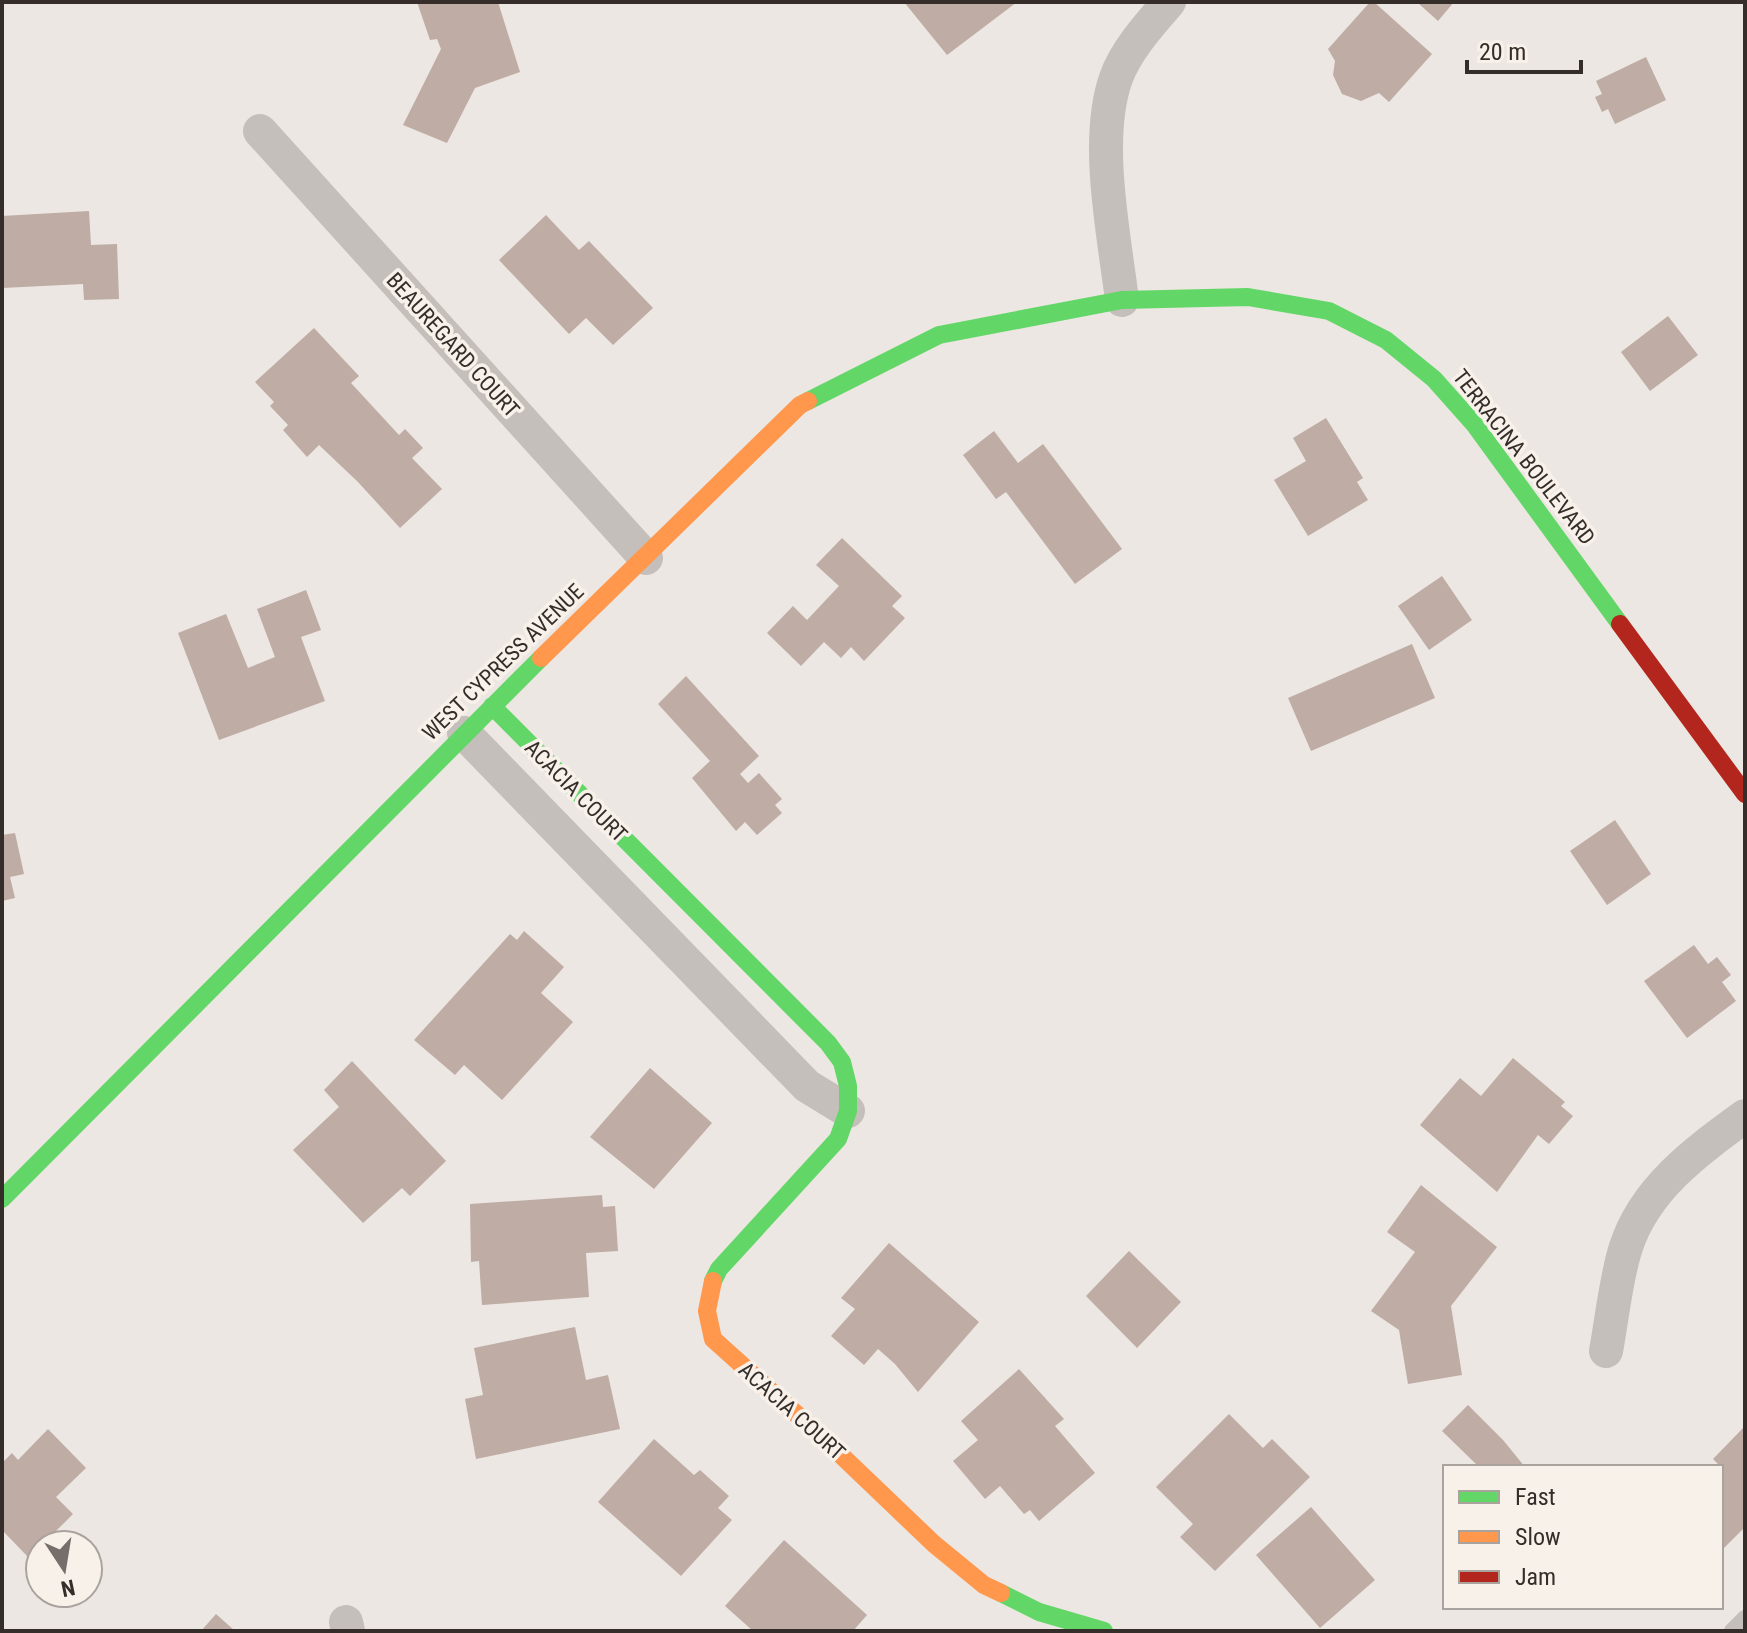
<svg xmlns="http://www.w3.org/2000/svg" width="1747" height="1633" viewBox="0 0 1747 1633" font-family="'Roboto Condensed',sans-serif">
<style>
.building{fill:#beaca5}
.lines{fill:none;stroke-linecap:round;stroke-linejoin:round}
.lane{stroke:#c5bfbb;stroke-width:16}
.street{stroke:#c5bfbb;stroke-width:34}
.fast{stroke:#63d668;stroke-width:18}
.slow{stroke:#ff974d;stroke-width:18}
.jam{stroke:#b3261e;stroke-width:18}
.labels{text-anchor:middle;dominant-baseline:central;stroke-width:7;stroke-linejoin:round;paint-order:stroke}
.street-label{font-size:22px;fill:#352d29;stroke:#f8f1ea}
</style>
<rect width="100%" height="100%" fill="#ece7e2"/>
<!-- building -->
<path class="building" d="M 417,2 L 498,2 L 520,72 L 475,88 L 447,143 L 403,125 L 441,49 L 437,39 L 430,40 Z
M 904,2 L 1017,2 L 947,55 Z
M 1370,2 L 1374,2 L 1432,54 L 1389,102 L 1379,93 L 1361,101 L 1342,94 L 1333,75 L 1335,61 L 1328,49 Z
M 1417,2 L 1454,2 L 1438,21 Z
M 1646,57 L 1666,100 L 1615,124 L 1608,109 L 1602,112 L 1595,97 L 1602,94 L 1596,81 Z
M 89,211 L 91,245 L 117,244 L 119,299 L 84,300 L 83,284 L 2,288 L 2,216 Z
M 546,215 L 579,250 L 589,241 L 653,308 L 613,345 L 586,318 L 569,334 L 499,260 Z
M 1668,316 L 1698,355 L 1650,391 L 1621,352 Z
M 314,328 L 359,376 L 351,383 L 399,435 L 405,429 L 423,448 L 412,458 L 442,489 L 400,528 L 358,482 L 319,445 L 307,457 L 283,430 L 288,425 L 270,406 L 274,402 L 255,382 Z
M 1326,418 L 1363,478 L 1357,482 L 1368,500 L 1308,536 L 1274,480 L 1306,461 L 1293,438 Z
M 994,431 L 1018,463 L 1043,444 L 1122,549 L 1075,584 L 1006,492 L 996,499 L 963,455 Z
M 842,538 L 902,596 L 892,606 L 905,618 L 864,661 L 851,647 L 841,658 L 824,642 L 801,666 L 767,633 L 793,606 L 807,620 L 839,586 L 816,565 Z
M 1442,576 L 1472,620 L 1429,650 L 1398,606 Z
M 306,590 L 321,630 L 301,637 L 325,701 L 219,740 L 178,633 L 226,614 L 248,668 L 275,657 L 257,609 Z
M 1412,644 L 1435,698 L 1311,751 L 1288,698 Z
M 686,676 L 759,756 L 740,774 L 748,783 L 759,773 L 782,799 L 775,805 L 782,813 L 757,835 L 745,822 L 736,831 L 692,778 L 710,761 L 658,704 Z
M 1615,820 L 1651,874 L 1607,905 L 1570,851 Z
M 15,833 L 24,874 L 10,877 L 15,898 L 2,901 L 2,835 Z
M 524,931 L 564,967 L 541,993 L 573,1022 L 502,1100 L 464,1065 L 455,1075 L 414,1040 L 510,934 L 517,940 Z
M 1694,945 L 1708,964 L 1717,957 L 1731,975 L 1722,982 L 1736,1001 L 1687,1038 L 1644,981 Z
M 1513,1058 L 1565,1102 L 1561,1106 L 1573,1116 L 1549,1144 L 1538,1135 L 1497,1192 L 1420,1125 L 1460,1078 L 1481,1096 Z
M 352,1061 L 446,1161 L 410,1196 L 402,1188 L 363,1223 L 293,1150 L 339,1107 L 324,1090 Z
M 650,1068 L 712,1123 L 654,1189 L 590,1137 Z
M 1421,1185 L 1497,1247 L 1451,1306 L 1462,1375 L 1408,1384 L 1399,1330 L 1371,1311 L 1415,1252 L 1387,1232 Z
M 602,1195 L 603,1207 L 615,1206 L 618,1251 L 586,1253 L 589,1297 L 482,1305 L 479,1261 L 471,1262 L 470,1204 Z
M 889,1243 L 979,1322 L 918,1392 L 895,1364 L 878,1349 L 864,1365 L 831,1336 L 855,1309 L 841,1298 Z
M 1129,1251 L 1181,1302 L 1137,1348 L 1086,1296 Z
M 575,1327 L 586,1380 L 608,1375 L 620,1429 L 476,1459 L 465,1399 L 483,1395 L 474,1348 Z
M 1019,1369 L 1064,1419 L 1055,1426 L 1095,1473 L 1039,1521 L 1030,1510 L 1024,1514 L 1000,1486 L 985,1499 L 953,1461 L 978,1440 L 961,1421 Z
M 1468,1405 L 1503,1440 L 1525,1467 L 1475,1467 L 1477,1465 L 1442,1431 Z
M 1229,1414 L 1263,1448 L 1272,1439 L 1310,1477 L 1215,1571 L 1180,1537 L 1193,1524 L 1156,1487 Z
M 1745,1426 L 1745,1527 L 1721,1551 L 1721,1472 L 1723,1469 L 1713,1459 Z
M 48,1429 L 86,1468 L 56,1497 L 73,1514 L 29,1558 L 2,1530 L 2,1463 L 12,1453 L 18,1460 Z
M 654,1439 L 694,1475 L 700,1470 L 729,1496 L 718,1508 L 732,1520 L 681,1576 L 598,1502 Z
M 1311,1507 L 1375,1580 L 1320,1628 L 1256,1555 Z
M 784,1540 L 867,1615 L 853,1631 L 753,1631 L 725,1606 Z
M 216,1614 L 235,1631 L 201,1631 Z"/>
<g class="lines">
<!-- lane -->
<path class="lane" d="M 1732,1631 L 1745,1618"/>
<!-- street -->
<path class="street" d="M 260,131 L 646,558
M 1122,300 C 1114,234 1094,140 1116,78 C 1126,50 1150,24 1169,2
M 464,733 L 807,1086 L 848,1111
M 1606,1351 C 1612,1319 1616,1277 1626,1247 C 1645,1188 1697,1151 1745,1116
M 346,1622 L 348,1631"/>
<!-- fast -->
<path class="fast" d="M 808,401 L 939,335 L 1122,300 L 1248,297 L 1329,311 L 1386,340 L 1434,379 L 1474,424 L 1620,624
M 492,706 L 828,1043 L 842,1062 L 848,1086 L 848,1111 L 838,1139 L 719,1269 L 713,1281
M 2,1199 L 541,658
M 1001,1593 L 1039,1612 L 1104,1631"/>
<!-- slow -->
<path class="slow" d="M 541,658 L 800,405 L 808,401
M 713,1281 L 707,1311 L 713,1339 L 821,1436 L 934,1544 L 984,1585 L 1001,1593"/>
<!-- jam -->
<path class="jam" d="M 1620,624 L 1745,794"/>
</g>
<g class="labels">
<!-- street labels -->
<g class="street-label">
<text transform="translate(453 345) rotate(48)">BEAUREGARD COURT</text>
<text transform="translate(1524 457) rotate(52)">TERRACINA BOULEVARD</text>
<text transform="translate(503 662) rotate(-44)">WEST CYPRESS AVENUE</text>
<text transform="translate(576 791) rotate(45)">ACACIA COURT</text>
<text transform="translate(792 1411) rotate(42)">ACACIA COURT</text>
</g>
</g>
<!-- border -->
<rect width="1747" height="1633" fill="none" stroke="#352d29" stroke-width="8"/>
<!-- legend -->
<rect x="1443" y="1465" width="280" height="144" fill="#f8f1ea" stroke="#aaa39d" stroke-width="2"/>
<rect x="1459" y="1491" width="40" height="12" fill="#63d668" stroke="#aaa39d" stroke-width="2"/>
<text x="1515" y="1505" font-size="24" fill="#352d29">Fast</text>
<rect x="1459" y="1531" width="40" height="12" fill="#ff974d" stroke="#aaa39d" stroke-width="2"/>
<text x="1515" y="1545" font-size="24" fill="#352d29">Slow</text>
<rect x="1459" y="1571" width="40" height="12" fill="#b3261e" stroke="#aaa39d" stroke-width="2"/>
<text x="1515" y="1585" font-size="24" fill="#352d29">Jam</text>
<!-- north arrow -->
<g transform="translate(64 1569) rotate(168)"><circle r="38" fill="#f8f1ea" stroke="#aaa39d" stroke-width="2"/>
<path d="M0-6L14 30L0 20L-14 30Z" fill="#756e6a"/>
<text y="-12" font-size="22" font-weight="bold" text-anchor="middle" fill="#352d29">N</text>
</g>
<!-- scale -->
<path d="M1467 60v12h114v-12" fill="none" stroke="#352d29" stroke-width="4"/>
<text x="1479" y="60" font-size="24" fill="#352d29" stroke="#f8f1ea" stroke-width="6" paint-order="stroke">20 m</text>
</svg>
